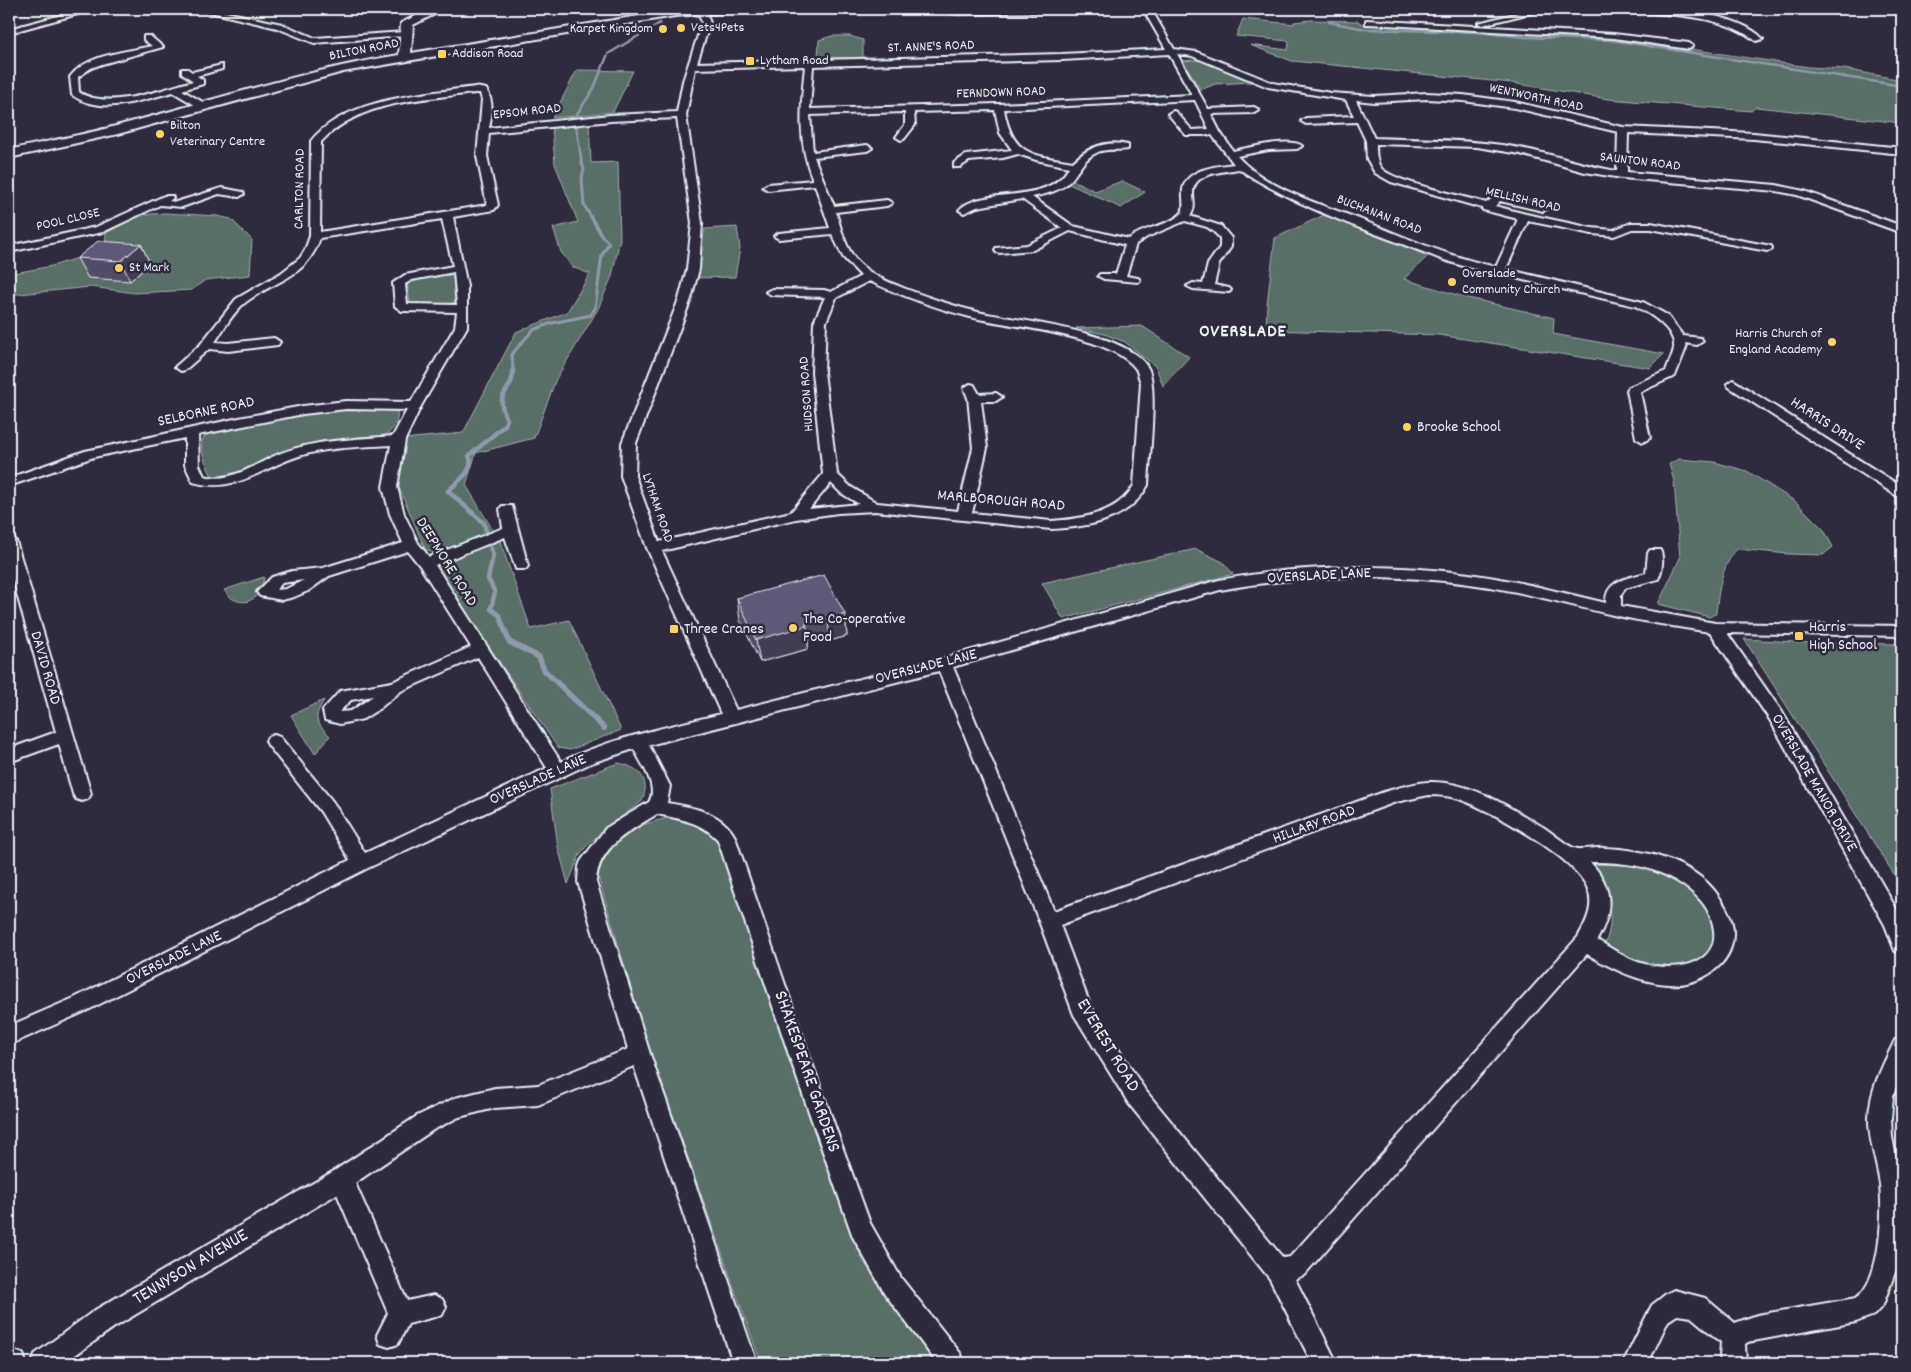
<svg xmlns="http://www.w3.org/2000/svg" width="1911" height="1372" viewBox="0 0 1911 1372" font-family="Dekko,sans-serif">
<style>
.green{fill:#5a6e67;stroke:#a1b0b0}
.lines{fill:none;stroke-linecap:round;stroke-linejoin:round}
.stream-far3{stroke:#8d9cad;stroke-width:2.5}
.stream-far2{stroke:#8d9cad;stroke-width:3}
.stream-far1{stroke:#8d9cad;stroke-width:4.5}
.stream{stroke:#8d9cad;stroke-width:5.5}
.street-casing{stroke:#e8f1f8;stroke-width:4}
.secondary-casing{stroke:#e8f1f8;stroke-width:4}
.street{fill:#2f2a3d;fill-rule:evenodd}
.secondary{fill:#2f2a3d;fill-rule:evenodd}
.wall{fill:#514d66;stroke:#e8f1f8}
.shaded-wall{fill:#423e53;stroke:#e8f1f8}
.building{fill:#5e5977;stroke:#e8f1f8}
.poi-dot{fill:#ffd166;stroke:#2f2a3d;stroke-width:2}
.labels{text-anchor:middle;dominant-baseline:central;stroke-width:5;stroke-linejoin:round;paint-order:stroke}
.far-poi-label{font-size:14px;fill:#e8f1f8;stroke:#2f2a3d;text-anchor:start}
.far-street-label{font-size:14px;fill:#e8f1f8;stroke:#2f2a3d}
.street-label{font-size:16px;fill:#e8f1f8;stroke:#2f2a3d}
.poi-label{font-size:16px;fill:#e8f1f8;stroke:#2f2a3d;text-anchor:start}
.far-district-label{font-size:18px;font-weight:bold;letter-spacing:1px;fill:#e8f1f8;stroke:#2f2a3d}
.near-street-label{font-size:19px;fill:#e8f1f8;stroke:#2f2a3d}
</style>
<rect width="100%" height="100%" fill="#2f2a3d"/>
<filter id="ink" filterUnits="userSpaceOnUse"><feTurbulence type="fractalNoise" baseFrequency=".02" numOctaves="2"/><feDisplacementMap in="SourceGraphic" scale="10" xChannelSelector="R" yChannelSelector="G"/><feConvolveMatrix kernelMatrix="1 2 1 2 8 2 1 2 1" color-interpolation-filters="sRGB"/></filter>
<g filter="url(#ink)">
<!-- green -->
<path class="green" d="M 1243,19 L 1294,24 L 1294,22 L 1311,20 L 1358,21 L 1362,24 L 1376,25 L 1605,36 L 1808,67 L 1844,69 L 1902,80 L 1902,123 L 1756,107 L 1751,111 L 1608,99 L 1512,83 L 1292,61 L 1250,45 L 1288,50 L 1289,41 L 1236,36 Z
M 832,36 L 850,36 L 863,40 L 863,58 L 818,58 L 819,40 Z
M 1193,60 L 1202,61 L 1253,82 L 1215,84 L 1201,90 L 1183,61 Z
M 577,70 L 633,71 L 613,112 L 552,118 Z
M 589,123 L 591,163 L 618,162 L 620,239 L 612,276 L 598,309 L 556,379 L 534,438 L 476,453 L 466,485 L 494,532 L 434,553 L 425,549 L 398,485 L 404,439 L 463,433 L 516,332 L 567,312 L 590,274 L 572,267 L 561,252 L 553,228 L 578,222 L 555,164 L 552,127 Z
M 1073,180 L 1095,191 L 1122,181 L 1145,192 L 1121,208 L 1069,184 Z
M 165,213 L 217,216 L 231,219 L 252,240 L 250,275 L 205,280 L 192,290 L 135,293 L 91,287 L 9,295 L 9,274 L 52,266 L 105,250 L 106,233 L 140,215 Z
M 1324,215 L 1428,256 L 1404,279 L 1464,297 L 1554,318 L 1553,334 L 1664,354 L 1650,368 L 1439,335 L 1266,330 L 1267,304 L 1275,238 Z
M 737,227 L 740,248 L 735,277 L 696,278 L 705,229 Z
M 438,274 L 453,276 L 455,302 L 443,306 L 410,303 L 407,282 Z
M 1142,326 L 1189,357 L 1163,386 L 1156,367 L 1125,342 L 1104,334 L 1076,328 Z
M 387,409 L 397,411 C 399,421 394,429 386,435 L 289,449 L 238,473 L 220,478 L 211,475 C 206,463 193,439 210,432 L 323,411 Z
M 1679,459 L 1714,462 L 1747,471 L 1796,502 L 1824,530 L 1833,547 L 1823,555 L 1788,554 L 1737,549 C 1721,567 1719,589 1716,613 L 1710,617 L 1658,604 L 1680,558 L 1674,481 L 1669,464 Z
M 500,541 L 531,629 L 569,620 L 621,730 L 570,750 L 558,748 L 436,569 L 440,562 Z
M 1196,549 L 1223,562 L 1233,574 L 1063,619 L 1042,583 Z
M 264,577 C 263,582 262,589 259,593 C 249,607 232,603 224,590 Z
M 1744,639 L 1811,643 L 1902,644 L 1902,887 Z
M 324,700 C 313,719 315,721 330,736 L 315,754 L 291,715 Z
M 618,763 C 640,767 651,780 642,801 L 590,842 L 580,854 L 568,884 L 558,847 L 550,789 Z
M 668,818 C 693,822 704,824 721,844 L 818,1143 L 863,1261 L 938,1363 L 761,1363 L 649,1048 L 597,873 C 616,836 627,827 668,818 Z
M 1597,864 L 1639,866 L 1672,878 L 1701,899 L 1717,930 L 1715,948 L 1705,963 L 1687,969 L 1643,965 L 1604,946 C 1618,914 1606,897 1592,868 Z"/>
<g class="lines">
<!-- stream-far3 -->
<path class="stream-far3" d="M 1329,22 L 1365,29 L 1476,32 L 1525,37 L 1611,40 L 1902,86
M 575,117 L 594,88 L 608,54 L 660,23
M 576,124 L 582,165"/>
<!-- stream-far2 -->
<path class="stream-far2" d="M 513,371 L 512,354 L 533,330 L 552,323 L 591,315 L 595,308 L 602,255 L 609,243 L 602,236 L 584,205 L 582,178 L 584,169 L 582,163"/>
<!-- stream-far1 -->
<path class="stream-far1" d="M 486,531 L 484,523 L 448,491 C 458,481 476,470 469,456 L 505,425 L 507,419 C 492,392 514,393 513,370
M 490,546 L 493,555 L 488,579 L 495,592 L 491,609 L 500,616 L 505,631"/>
<!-- stream -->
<path class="stream" d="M 505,630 L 509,642 L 539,657 L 544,670 L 604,728"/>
<defs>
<path id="street" d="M 84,9 L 96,9 L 9,33 L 9,29 Z
M 198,9 L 212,9 L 282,24 L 315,38 L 405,32 L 409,34 L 405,36 L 314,43 L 277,28 Z
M 697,9 L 705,9 L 710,23 L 697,63 L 1062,54 L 1166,49 L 1143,9 L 1151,9 L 1174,49 L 1197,52 L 1273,83 L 1331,93 L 1374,96 L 1427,93 L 1463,95 L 1515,102 L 1623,127 L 1754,133 L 1902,148 L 1902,154 L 1754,139 L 1628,133 L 1627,172 L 1776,185 L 1804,191 L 1902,226 L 1902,233 L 1797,195 L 1776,191 L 1622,178 L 1585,172 L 1520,154 L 1477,147 L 1376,144 C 1376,152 1376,164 1383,170 C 1399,183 1463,196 1486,203 L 1498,194 L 1547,206 L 1548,208 L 1543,211 L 1500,201 L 1495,206 L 1526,214 L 1592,228 L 1613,230 L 1631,223 L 1651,223 L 1771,246 L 1772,248 L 1771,250 L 1767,251 L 1651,229 L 1632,229 L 1614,236 L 1592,234 L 1528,221 L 1506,269 L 1643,302 L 1667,315 L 1683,336 L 1701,338 L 1703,341 L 1697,345 L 1685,343 L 1686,348 L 1675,376 L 1640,392 L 1650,438 L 1643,442 L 1636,438 L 1627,390 L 1629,387 L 1666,371 C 1668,364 1673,355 1674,348 C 1676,329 1649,313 1635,306 L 1463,266 L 1441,259 C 1373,232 1301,210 1239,169 C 1224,172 1193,172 1193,193 C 1193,202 1196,208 1190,216 L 1221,226 L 1231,238 L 1231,247 L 1219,264 L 1214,285 L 1229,288 L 1231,290 L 1229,292 L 1193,289 L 1187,286 L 1193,283 L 1203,284 L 1208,264 L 1220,247 L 1220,238 L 1213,231 L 1207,227 L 1185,221 L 1147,237 L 1136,244 L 1126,276 L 1138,278 L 1140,280 L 1138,282 L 1104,279 L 1098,276 L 1100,274 L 1116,274 L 1125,245 L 1070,231 L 1033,250 L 1000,253 L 996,252 L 995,250 L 996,248 L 1027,245 L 1062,228 L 1022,199 L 977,207 L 964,213 L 959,210 C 982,185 1049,207 1069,167 L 1036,160 L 1018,154 L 1003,158 L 969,161 L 960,167 L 954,167 L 954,163 L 966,155 L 1012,150 L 1000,133 L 995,110 L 914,112 L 915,125 L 904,139 L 901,140 L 896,137 L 905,125 L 905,112 L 810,115 L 813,152 L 867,145 L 872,148 L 867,151 L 814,157 L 834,206 L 887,200 L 892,203 L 887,206 L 836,212 C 841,229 845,247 857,261 C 870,275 888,282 906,289 C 930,298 954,306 978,312 C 1018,321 1128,331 1148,368 C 1158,386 1149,461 1148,485 C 1129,521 1088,527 1051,529 L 875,511 L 838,513 L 796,519 L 662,551 L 736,710 L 944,658 L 1219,580 C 1299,565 1388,563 1469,574 C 1515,580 1560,592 1606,603 C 1605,580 1628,578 1646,573 L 1648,553 L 1650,550 L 1660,550 C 1664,557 1662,572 1658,579 L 1625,588 L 1621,595 L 1621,606 L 1715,623 L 1902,626 L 1902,636 L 1727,633 L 1782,712 L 1901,917 L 1902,953 L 1895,951 L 1885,925 L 1770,720 L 1710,632 C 1678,627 1645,622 1613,615 C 1565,604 1518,590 1469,584 C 1389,573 1299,575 1220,590 L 953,667 L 1054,911 L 1384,792 C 1398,788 1413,783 1428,782 C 1469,780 1509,807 1543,827 C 1551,832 1566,845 1574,848 C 1582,851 1596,847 1604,848 C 1643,849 1693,861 1717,894 C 1725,905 1734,921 1733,935 C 1732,967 1697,987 1668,984 C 1638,982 1613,969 1587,954 L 1304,1275 L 1295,1279 L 1337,1363 L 1312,1363 L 1270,1279 L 1129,1104 L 1074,1015 L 1039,921 L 939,671 L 649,745 L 670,786 L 667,803 C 692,807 722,812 735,837 L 809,1055 L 870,1223 L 901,1278 L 961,1354 L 964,1363 L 937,1363 L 885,1294 L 853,1237 L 789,1055 L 718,840 C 702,822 680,819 657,814 C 630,831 598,846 596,882 L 650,1054 L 757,1363 L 733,1363 L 634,1066 L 538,1105 L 495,1108 L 459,1117 L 433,1130 L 355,1183 L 407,1301 L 434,1295 L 442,1299 L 446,1307 L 442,1315 L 408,1324 L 398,1344 L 389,1347 L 380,1344 L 377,1335 L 388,1313 L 337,1194 L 113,1328 L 64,1363 L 32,1363 L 35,1354 L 95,1310 L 334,1171 L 417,1116 L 455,1098 L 495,1088 L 538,1085 L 628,1049 L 578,882 L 579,866 L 581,861 L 606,828 L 649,802 C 659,786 641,764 634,749 L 591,763 L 368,868 L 88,1010 L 9,1045 L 9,1026 L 74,998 L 350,860 L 321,812 L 268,745 L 266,741 L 268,737 L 274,735 L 280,737 L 333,802 L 365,853 L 547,768 L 478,657 L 401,691 L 379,709 L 363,719 L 340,724 L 325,720 L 323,710 L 340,691 L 392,682 L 471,647 L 420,566 L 408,551 L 329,576 L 308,591 L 294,597 L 282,600 L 260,596 L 257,592 L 272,577 L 292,571 L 323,568 L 403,543 L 390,514 L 383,487 L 391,445 C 362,447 334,447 306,454 C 265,464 238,495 193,482 L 185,465 L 185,438 L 94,457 L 9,486 L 9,478 L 85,451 L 239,418 L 303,406 L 346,401 L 411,402 L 455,327 L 457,312 L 402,311 L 395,306 L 393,283 L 405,275 L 453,266 L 442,219 L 320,238 C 307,278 275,280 246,302 C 233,312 224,329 215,342 L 228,343 L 274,338 L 280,342 L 278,345 L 228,351 L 209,349 L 185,370 L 181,371 L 175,367 L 200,345 L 236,299 L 281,273 L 300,258 L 305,250 L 310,236 L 311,141 C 345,98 424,94 475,87 L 486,89 C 494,102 492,114 489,128 L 611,115 L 677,112 L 683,81 L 702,23 ZM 1169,54 L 1192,95 L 999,104 L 810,109 L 813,66 L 1062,60 ZM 1177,54 L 1192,56 L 1268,87 L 1346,100 L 1354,116 L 1306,118 L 1301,121 L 1306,124 L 1357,122 L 1366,141 L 1367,159 L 1375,173 L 1391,182 L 1482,208 L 1483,210 L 1518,219 L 1496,267 C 1450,257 1406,238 1362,220 C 1320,204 1268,190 1237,156 L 1269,150 L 1297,149 L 1302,146 C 1291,137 1247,148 1233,151 L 1220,132 L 1211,114 L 1254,113 L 1259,110 L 1254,107 L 1208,109 ZM 805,66 C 801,105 797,142 813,180 L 768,184 L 763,187 L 768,190 L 815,185 L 830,228 L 779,233 L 774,236 L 779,239 L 832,234 L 843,257 L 861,276 L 831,292 L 824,290 L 772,289 L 766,292 L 772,295 L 825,297 L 814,322 L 812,372 L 823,474 L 791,512 L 659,542 L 635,476 L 636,443 L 691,299 L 699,269 L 702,223 L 686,115 L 695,69 ZM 475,93 L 480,93 L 482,100 L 477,156 L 487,205 L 320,232 L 321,142 C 358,101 424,99 475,93 ZM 1427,99 L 1463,101 L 1515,108 L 1618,132 L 1617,171 C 1584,166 1553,154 1520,148 C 1472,139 1423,140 1374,138 L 1356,100 L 1374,102 ZM 1195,100 L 1209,129 L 1192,130 L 1176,112 L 1173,111 L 1168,114 L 1186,135 L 1212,135 L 1234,164 C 1218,166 1187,168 1183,189 C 1182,197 1185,205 1182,213 C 1168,227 1144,226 1129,239 L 1073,226 L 1032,197 C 1046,194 1061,191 1071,180 C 1080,169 1084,158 1098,152 C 1108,148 1118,151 1128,149 L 1128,145 C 1107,140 1088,147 1073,162 C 1031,155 1012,155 1004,109 ZM 677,118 L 692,223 L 687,269 L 679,299 L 622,443 L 621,476 L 647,548 L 721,714 C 668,727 611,738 561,762 L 435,565 L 505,537 L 516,569 L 526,569 L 528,566 L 512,506 L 502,506 L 500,509 L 503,528 L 429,557 L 418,543 L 404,514 L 397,487 L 405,440 L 421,406 L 467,327 L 467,286 L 453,217 L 494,210 L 498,205 L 487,156 L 489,133 L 611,121 ZM 454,272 L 457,305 L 407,304 L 405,284 L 412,280 ZM 869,281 C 902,296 935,308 970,317 C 1011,327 1111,335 1136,369 C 1138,373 1139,378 1141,383 L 1134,485 C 1118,514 1081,519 1051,521 L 972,513 L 987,448 L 981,401 L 996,401 L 1002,397 L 996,393 L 979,394 L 974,385 L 970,384 L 964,388 L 968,398 L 973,448 L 958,511 L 877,503 L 851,487 L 837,474 L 824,372 L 826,322 L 836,298 ZM 346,409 L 407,410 L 393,436 C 353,440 310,439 272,457 C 252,467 227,483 204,476 L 199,465 L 198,435 L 303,414 ZM 831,483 L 841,493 L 859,504 L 809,509 ZM 304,580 L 286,589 L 276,590 L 282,583 ZM 373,696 L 351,711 L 339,712 L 351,700 ZM 1429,795 C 1439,795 1450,796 1459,799 C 1491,810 1573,856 1587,887 C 1595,905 1587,921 1578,937 L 1290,1257 L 1283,1258 L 1145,1090 L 1090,1005 L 1060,925 L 1396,802 ZM 1590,862 C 1612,862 1636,863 1658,872 C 1678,880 1704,896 1711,918 C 1728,966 1674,973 1641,963 C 1625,958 1611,948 1597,940 C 1613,912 1614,887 1590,862 Z
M 949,9 L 959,10 L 1082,9 L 1078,11 L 959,14 L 950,13 Z
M 1534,9 L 1547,9 L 1482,25 L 1478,23 Z
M 1625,9 C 1661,7 1737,11 1763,39 L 1756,41 C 1721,14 1671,15 1629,11 Z
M 1366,20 L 1614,34 L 1689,43 L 1693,46 L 1689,49 L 1614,38 L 1369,24 L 1366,24 Z
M 144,36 L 150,36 L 163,47 L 102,64 L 91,68 L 78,77 L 79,92 C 106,111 163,89 193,81 L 182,73 L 182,69 L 188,69 L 192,72 L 222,65 L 222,69 L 197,76 L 203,80 L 203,84 L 182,90 L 206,104 L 206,108 L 200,108 L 173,92 C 142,100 101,116 72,95 L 70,77 C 87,54 126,52 152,46 L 144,40 Z
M 222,188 L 243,192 L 244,194 L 239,197 L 219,194 L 182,207 L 160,205 L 103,232 L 9,252 L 9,246 L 96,227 L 164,196 L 172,196 L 173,198 L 169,201 L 176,202 Z
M 1733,380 L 1902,487 L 1902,497 L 1897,496 L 1729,387 L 1727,384 Z
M 9,537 L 14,538 L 16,541 L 91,794 L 88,799 L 82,801 L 76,799 L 73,794 L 59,744 L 9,762 L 9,749 L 56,732 L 9,566 Z
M 1902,1038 L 1902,1069 L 1893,1096 L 1891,1118 L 1892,1137 L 1902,1186 L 1902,1231 L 1897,1267 L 1883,1305 L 1874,1315 L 1856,1322 L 1748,1342 L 1745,1344 L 1746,1363 L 1722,1363 L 1720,1357 L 1721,1342 L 1691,1317 L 1677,1315 L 1668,1321 L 1648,1363 L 1623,1363 L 1652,1305 L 1666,1294 L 1674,1290 L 1705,1298 L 1735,1323 L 1757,1315 L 1856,1298 C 1881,1280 1883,1213 1880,1185 C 1877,1162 1868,1140 1869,1117 C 1870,1089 1883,1065 1895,1040 Z
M 9,1349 L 23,1354 L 26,1363 L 9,1363 Z"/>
<path id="secondary" d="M 430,9 L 445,9 L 413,25 L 411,53 L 675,10 L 737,9 L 731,12 L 675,16 L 602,28 L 343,72 L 118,134 L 9,158 L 9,150 C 43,142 78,136 112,127 C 208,102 301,71 399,55 L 401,23 Z"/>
</defs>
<!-- street casing -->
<use href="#street" class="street-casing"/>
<!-- secondary casing -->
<use href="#secondary" class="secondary-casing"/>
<!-- street -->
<use href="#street" class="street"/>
<!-- secondary -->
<use href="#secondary" class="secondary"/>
</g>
<!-- wall -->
<path class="wall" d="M 141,244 L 150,264 L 130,281 L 88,278 L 77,258 Z
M 737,598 L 845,614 L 847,636 L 830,641 L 808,639 L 808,649 L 760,662 L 740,620 Z"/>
<!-- shaded-wall -->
<path class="shaded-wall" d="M 141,244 L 150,264 L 130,281 L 121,261 Z
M 845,614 L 847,636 L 830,641 L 828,619 Z
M 806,617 L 808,639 L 808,649 L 760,662 L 756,640 Z"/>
<!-- building -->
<path class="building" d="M 98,241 L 141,244 L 121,261 L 77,258 Z
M 824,575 L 845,614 L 828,619 L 806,617 L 806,626 L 756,640 L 737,598 Z"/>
</g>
<!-- markers -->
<g class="poi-dot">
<circle cx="681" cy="28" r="5"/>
<circle cx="663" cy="29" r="5"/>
<rect x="437" y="49" width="10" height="10" rx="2.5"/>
<rect x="745" y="56" width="10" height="10" rx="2.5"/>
<circle cx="160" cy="134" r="5"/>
<circle cx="119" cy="268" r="5"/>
<circle cx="1452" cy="282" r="5"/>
<circle cx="1832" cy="342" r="5"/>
<circle cx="1407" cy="427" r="5"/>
<circle cx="793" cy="628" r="5"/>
<rect x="669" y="624" width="10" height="10" rx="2.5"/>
<rect x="1794" y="631" width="10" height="10" rx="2.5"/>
</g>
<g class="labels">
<!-- far-poi labels -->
<g class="far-poi-label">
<text x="691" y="28">Vets4Pets</text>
<text x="653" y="29" text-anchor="end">Karpet Kingdom</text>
<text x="452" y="54">Addison Road</text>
<text x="760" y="61">Lytham Road</text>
<text x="170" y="126">Bilton<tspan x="170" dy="16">Veterinary Centre</tspan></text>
<text x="129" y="268">St Mark</text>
<text x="1462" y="274">Overslade<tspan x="1462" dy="16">Community Church</tspan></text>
<text x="1822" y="334" text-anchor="end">Harris Church of<tspan x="1822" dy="16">England Academy</tspan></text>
</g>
<!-- far-street labels -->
<g class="far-street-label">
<text transform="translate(931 47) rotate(-2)">ST. ANNE'S ROAD</text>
<text transform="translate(364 50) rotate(-11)">BILTON ROAD</text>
<text transform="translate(1001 93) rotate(-2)">FERNDOWN ROAD</text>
<text transform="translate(1536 98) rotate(12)">WENTWORTH ROAD</text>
<text transform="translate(527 112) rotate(-6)">EPSOM ROAD</text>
<text transform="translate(1640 162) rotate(7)">SAUNTON ROAD</text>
<text transform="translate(300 189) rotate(-89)">CARLTON ROAD</text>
<text transform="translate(1523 200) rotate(13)">MELLISH ROAD</text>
<text transform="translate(1379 215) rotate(21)">BUCHANAN ROAD</text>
<text transform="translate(68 220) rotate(-13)">POOL CLOSE</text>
<text transform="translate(807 394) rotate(-94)">HUDSON ROAD</text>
<text transform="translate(657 508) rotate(71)">LYTHAM ROAD</text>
</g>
<!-- street labels -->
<g class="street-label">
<text transform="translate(206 412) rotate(-12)">SELBORNE ROAD</text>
<text transform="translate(1827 424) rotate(33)">HARRIS DRIVE</text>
<text transform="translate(1001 501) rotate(5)">MARLBOROUGH ROAD</text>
<text transform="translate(446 562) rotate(58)">DEEPMORE ROAD</text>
<text transform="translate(1319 576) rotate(-3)">OVERSLADE LANE</text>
<text transform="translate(926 667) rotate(-14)">OVERSLADE LANE</text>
<text transform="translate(45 668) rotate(74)">DAVID ROAD</text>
<text transform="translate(538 780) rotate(-24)">OVERSLADE LANE</text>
<text transform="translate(1814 783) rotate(60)">OVERSLADE MANOR DRIVE</text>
<text transform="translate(1314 825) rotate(-20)">HILLARY ROAD</text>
<text transform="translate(174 958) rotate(-26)">OVERSLADE LANE</text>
</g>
<!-- poi labels -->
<g class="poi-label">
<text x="1417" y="427">Brooke School</text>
<text x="803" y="619">The Co-operative<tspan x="803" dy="18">Food</tspan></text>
<text x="1809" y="627">Harris<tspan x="1809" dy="18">High School</tspan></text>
<text x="684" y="629">Three Cranes</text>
</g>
<!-- far-district labels -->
<g class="far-district-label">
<text x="1243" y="332">OVERSLADE</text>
</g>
<!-- near-street labels -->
<g class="near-street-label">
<text transform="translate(1107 1046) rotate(59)">EVEREST ROAD</text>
<text transform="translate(806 1072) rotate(71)">SHAKESPEARE GARDENS</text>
<text transform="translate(191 1268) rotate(-31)">TENNYSON AVENUE</text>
</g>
</g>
<!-- margin -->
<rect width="1911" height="1372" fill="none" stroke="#2f2a3d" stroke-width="30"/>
<rect x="15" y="15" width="1881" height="1342" fill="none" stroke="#e8f1f8" stroke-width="2" filter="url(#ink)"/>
</svg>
